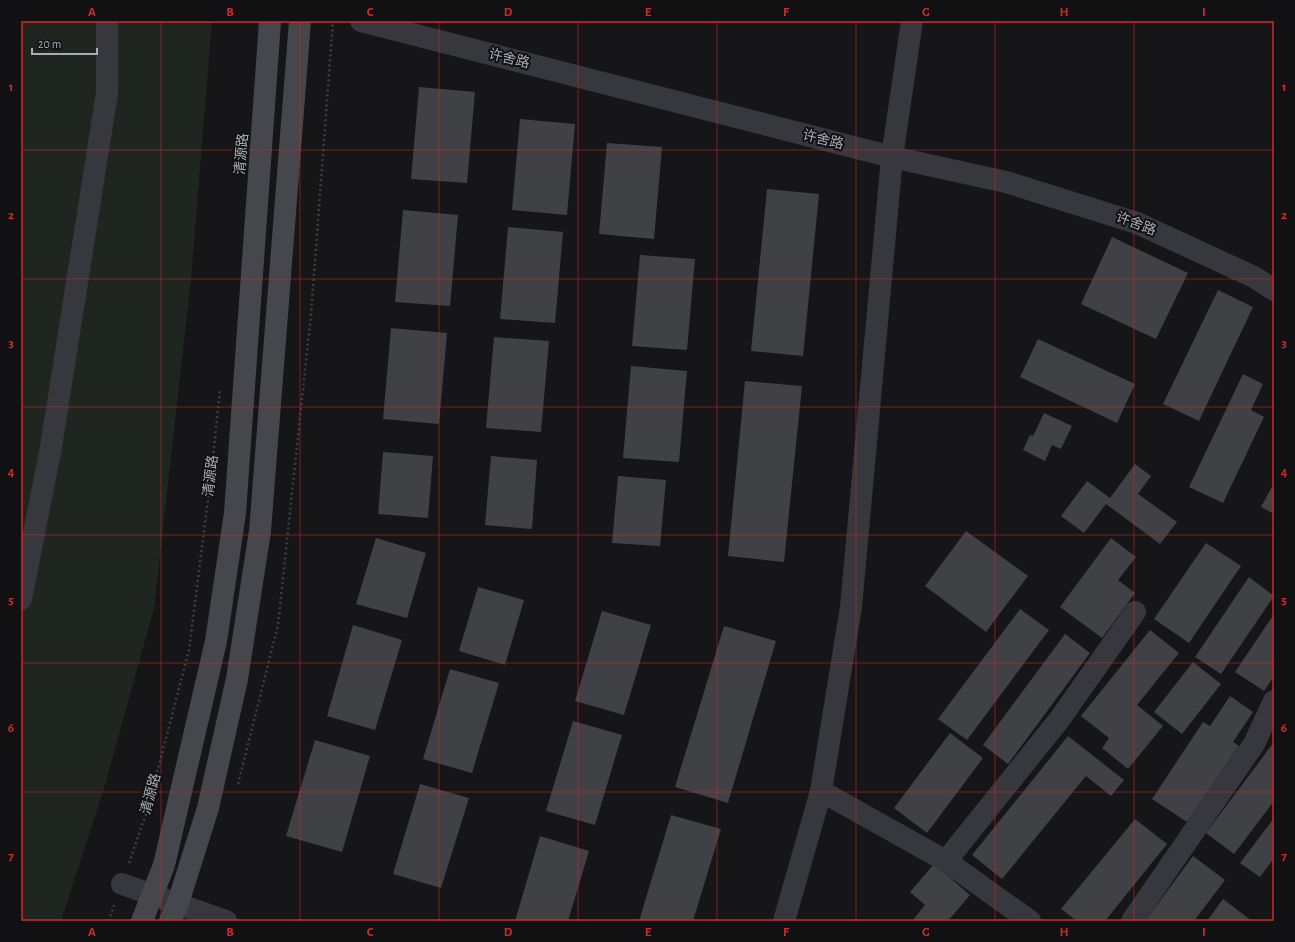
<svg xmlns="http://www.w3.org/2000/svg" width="1295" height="942" viewBox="0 0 1295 942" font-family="'Alegreya Sans','Noto Sans SC',sans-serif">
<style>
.green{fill:#1e261f}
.building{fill:#404145}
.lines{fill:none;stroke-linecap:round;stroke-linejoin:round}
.path{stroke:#3d3f44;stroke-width:2.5;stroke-dasharray:2 3;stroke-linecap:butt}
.street{stroke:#37383d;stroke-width:22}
.secondary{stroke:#45474d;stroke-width:22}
.grid{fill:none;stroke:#d62828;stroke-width:1;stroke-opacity:0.55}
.labels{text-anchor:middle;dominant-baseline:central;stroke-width:4;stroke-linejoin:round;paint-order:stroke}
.street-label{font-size:14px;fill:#a8adb8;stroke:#111113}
.neatline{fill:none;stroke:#d62828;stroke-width:1.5}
.grid-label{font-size:13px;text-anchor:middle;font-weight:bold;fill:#d62828}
</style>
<rect width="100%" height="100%" fill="#161618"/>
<!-- green -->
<path class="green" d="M 21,21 L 212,21 L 191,279 L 154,608 L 105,785 L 61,921 L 21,921 Z"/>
<!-- building -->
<path class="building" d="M 419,87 L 475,92 L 467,183 L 411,179 Z
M 520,119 L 575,124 L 567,215 L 512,210 Z
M 607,143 L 662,147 L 654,239 L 599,234 Z
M 767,189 L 819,194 L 803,356 L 751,351 Z
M 403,210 L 458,215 L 450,306 L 395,302 Z
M 508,227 L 563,232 L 555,323 L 500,319 Z
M 1112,237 L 1188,273 L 1156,339 L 1081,304 Z
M 640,255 L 695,259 L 687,350 L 632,346 Z
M 1218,290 L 1253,307 L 1199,421 L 1163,404 Z
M 391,328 L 447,333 L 439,424 L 383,419 Z
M 494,337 L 549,341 L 541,432 L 486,428 Z
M 1038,339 L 1135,384 L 1117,423 L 1020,377 Z
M 631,366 L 687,371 L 679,462 L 623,458 Z
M 1243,374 L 1263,384 L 1251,410 L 1264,417 L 1223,503 L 1189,487 Z
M 745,381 L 802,386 L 784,562 L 728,556 Z
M 1044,413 L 1072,426 L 1061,449 L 1052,445 L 1045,461 L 1023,450 L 1030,435 L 1033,436 Z
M 383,452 L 433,456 L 428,518 L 378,514 Z
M 491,456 L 537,460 L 532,529 L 485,525 Z
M 1135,464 L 1151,476 L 1138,494 L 1177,522 L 1160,544 L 1106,504 L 1084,533 L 1061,516 L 1087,481 L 1110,498 Z
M 618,476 L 666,480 L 660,546 L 612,543 Z
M 1274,483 L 1274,514 L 1261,507 Z
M 966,531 L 1028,576 L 986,632 L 925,586 Z
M 376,538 L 426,553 L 407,618 L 356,604 Z
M 1111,538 L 1136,557 L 1118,580 L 1135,593 L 1102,638 L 1060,607 Z
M 1206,543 L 1241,566 L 1189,643 L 1154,619 Z
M 1249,577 L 1274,596 L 1221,674 L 1195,657 Z
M 478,587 L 524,600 L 505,665 L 459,651 Z
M 1020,609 L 1049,630 L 967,740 L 938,719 Z
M 602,611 L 651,625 L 624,715 L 575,701 Z
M 1274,614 L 1274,676 L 1264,691 L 1235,672 Z
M 353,625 L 402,640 L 375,730 L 327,716 Z
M 724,626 L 776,641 L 728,803 L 675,787 Z
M 1150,630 L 1179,653 L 1137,705 L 1163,726 L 1128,769 L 1102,748 L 1109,738 L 1081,716 Z
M 1065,634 L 1090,653 L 1008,764 L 983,745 Z
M 1193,662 L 1221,684 L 1182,734 L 1154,712 Z
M 450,669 L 499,683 L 472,773 L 423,759 Z
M 1230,696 L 1253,712 L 1233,742 L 1239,746 L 1187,822 L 1152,799 L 1203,722 L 1210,726 Z
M 573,721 L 622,735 L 595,825 L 546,811 Z
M 950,733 L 983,758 L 927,833 L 894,808 Z
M 1068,736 L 1124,780 L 1111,796 L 1086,776 L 1002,879 L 972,855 Z
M 315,740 L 370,756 L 342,852 L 286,836 Z
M 1274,742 L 1274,801 L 1234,854 L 1206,833 Z
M 420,784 L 469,798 L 441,888 L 393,874 Z
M 671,815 L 721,829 L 693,921 L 639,921 Z
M 1274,818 L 1274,858 L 1260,877 L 1240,863 Z
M 1135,819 L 1167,844 L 1105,921 L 1077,921 L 1061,909 Z
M 540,836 L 589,851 L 568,921 L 515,921 Z
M 1193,856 L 1225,880 L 1194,921 L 1145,921 Z
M 934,864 L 970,895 L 948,921 L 912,921 L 925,905 L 910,892 Z
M 1223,899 L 1252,921 L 1207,921 Z"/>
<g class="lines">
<!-- path -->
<path class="path" d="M 238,784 L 278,625 L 311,314 L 333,21
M 129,863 L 147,811 L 189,650 L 212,467 L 220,390
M 109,921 L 114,905"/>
<!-- street -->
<path class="street" d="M 361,21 L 892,157 L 1006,182 L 1137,223 L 1254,277 L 1274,290
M 21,599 L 51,447 L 107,93 L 107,21
M 821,791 L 946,861 L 1030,921
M 946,861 L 1059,720 L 1135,612
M 122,884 L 226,921
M 784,921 L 821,791 L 851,607 L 892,157 L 912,21
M 1132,921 L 1254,744 L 1274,701"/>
<!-- secondary -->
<path class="secondary" d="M 142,921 L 164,865 L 216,641 L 235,513 L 270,21
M 170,921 L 178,903 L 208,808 L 237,679 L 260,531 L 300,21"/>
</g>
<!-- grid -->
<path class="grid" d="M 161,21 L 161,921M 300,21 L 300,921M 439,21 L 439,921M 578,21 L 578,921M 717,21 L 717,921M 856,21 L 856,921M 995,21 L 995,921M 1134,21 L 1134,921M 21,150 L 1274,150M 21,279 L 1274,279M 21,407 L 1274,407M 21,535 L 1274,535M 21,663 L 1274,663M 21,792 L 1274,792"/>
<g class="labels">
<!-- street labels -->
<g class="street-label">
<text transform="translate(509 59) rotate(14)">许舍路</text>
<text transform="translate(823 140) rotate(14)">许舍路</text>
<text transform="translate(242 154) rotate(-85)">清源路</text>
<text transform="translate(1136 224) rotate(21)">许舍路</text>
<text transform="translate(211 476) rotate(-83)">清源路</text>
<text transform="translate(151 794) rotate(-75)">清源路</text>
</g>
</g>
<!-- border -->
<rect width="1295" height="942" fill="none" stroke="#111113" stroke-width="44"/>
<!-- scale -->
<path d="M32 48v6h65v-6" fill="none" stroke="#a8adb8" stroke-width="2"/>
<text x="38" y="48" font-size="12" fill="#a8adb8" stroke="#111113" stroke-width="3" paint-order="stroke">20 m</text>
<rect x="22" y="22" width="1251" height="898" class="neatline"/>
<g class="grid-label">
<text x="92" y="16">A</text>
<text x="230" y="16">B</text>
<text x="370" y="16">C</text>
<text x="508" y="16">D</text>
<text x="648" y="16">E</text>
<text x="786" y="16">F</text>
<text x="926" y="16">G</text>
<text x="1064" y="16">H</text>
<text x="1204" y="16">I</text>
<text x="11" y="91">1</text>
<text x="1284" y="91">1</text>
<text x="11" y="219">2</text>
<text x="1284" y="219">2</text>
<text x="11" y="347">3</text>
<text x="1284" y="347">3</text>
<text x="11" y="476">4</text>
<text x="1284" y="476">4</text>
<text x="11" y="604">5</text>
<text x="1284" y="604">5</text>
<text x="11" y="732">6</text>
<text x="1284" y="732">6</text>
<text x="11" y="860">7</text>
<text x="1284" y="860">7</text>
<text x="92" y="936">A</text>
<text x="230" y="936">B</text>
<text x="370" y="936">C</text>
<text x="508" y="936">D</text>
<text x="648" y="936">E</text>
<text x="786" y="936">F</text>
<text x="926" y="936">G</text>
<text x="1064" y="936">H</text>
<text x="1204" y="936">I</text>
</g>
</svg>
